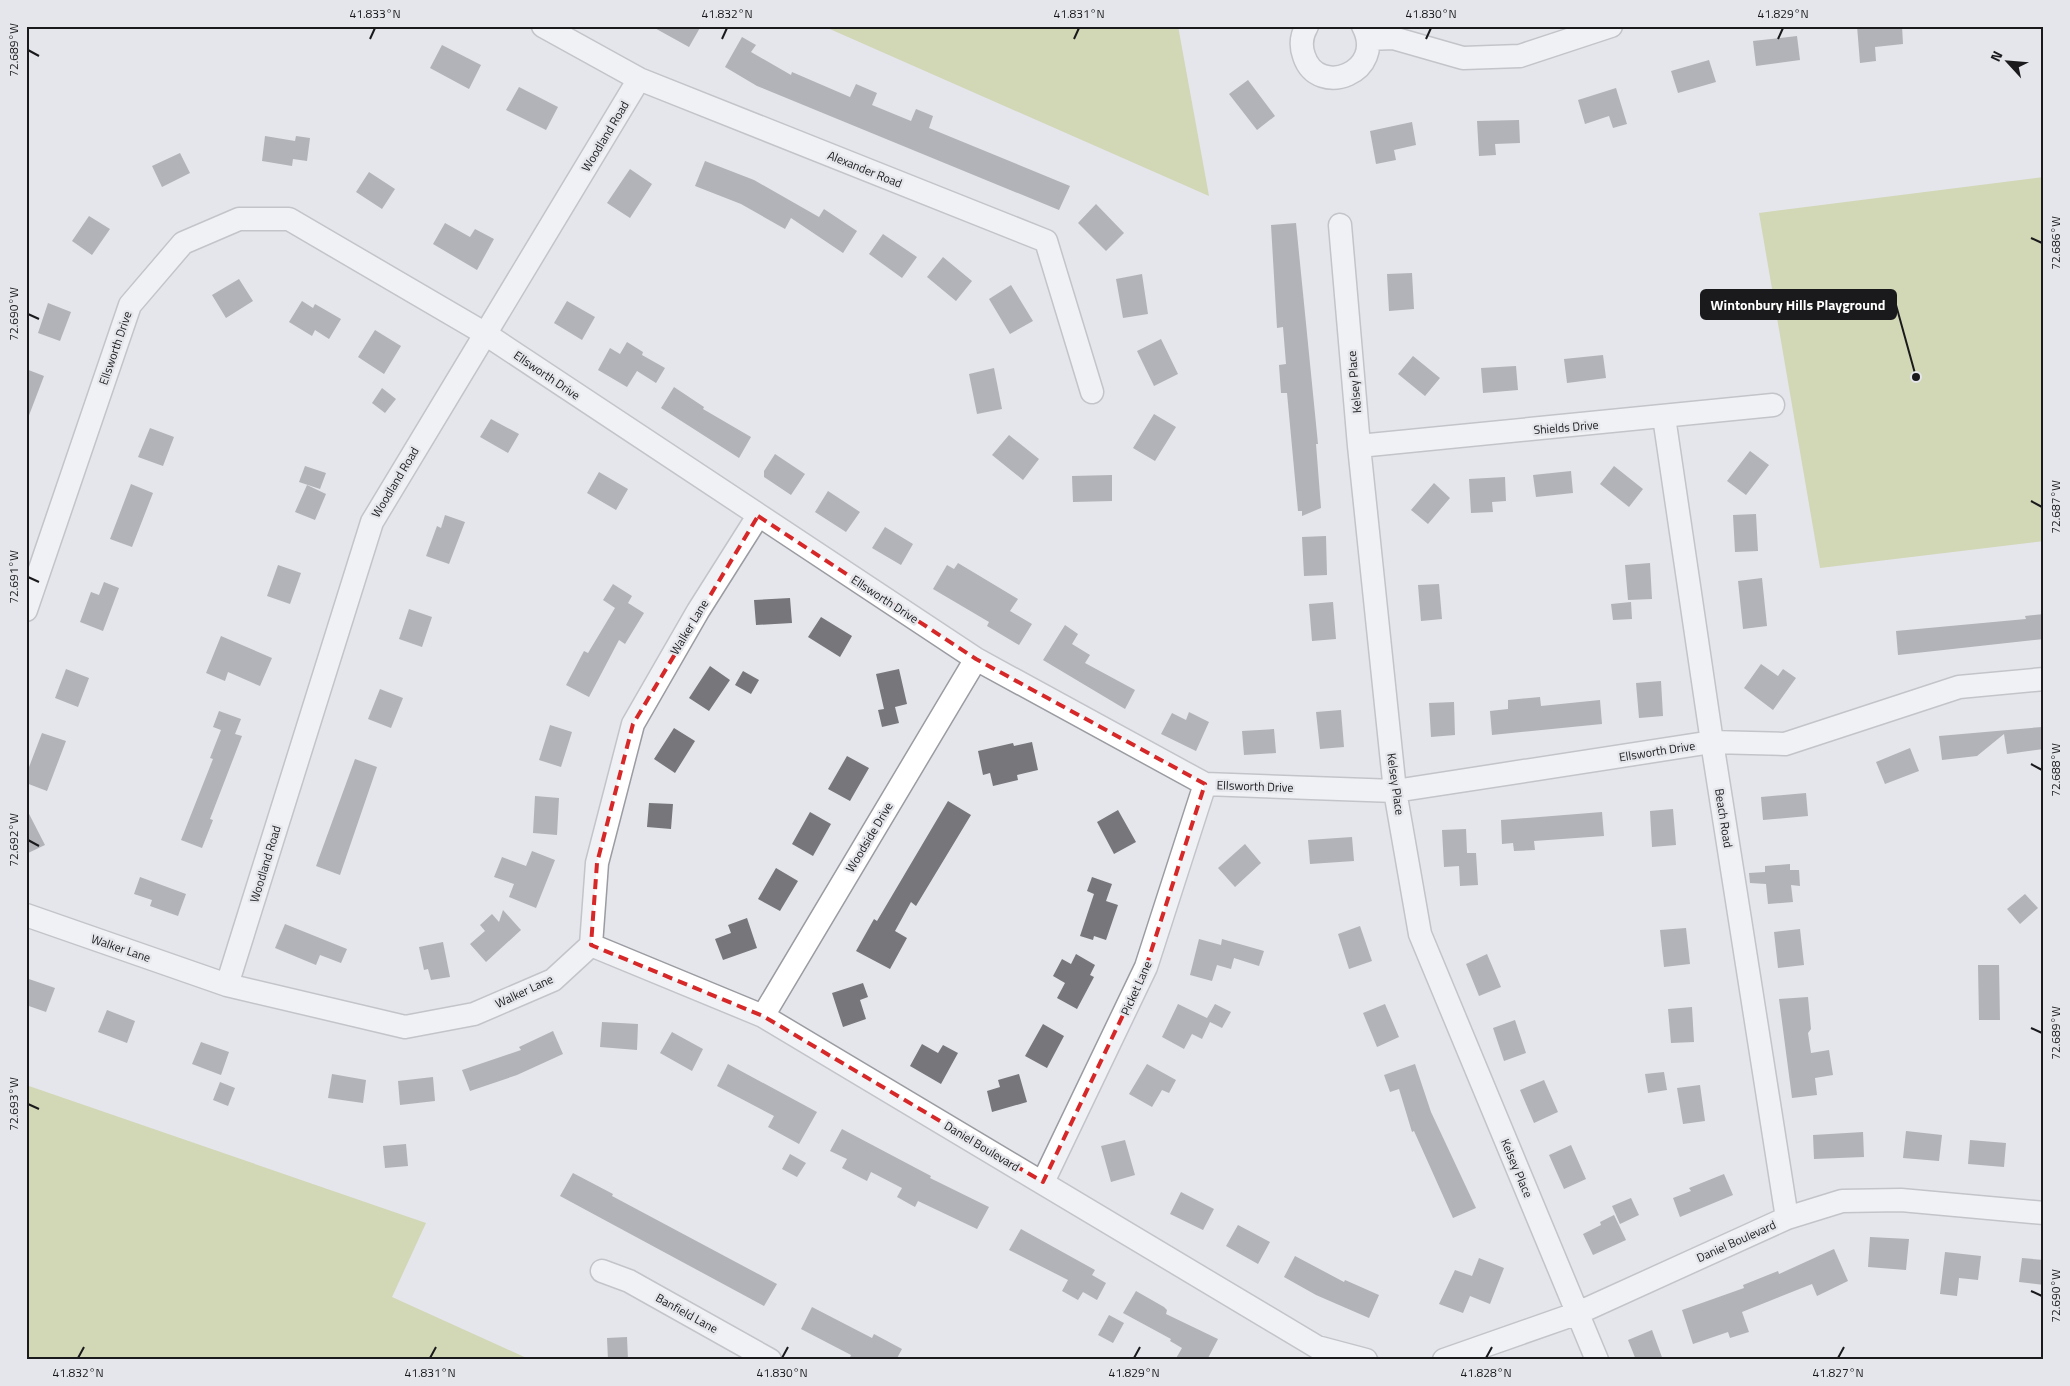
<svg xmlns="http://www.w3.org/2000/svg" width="2070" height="1386" viewBox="0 0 2070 1386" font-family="'Titillium Web',sans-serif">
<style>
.green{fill:#bdc574}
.building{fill:#76767b}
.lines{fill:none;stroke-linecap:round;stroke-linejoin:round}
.minor-casing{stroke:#9b9ca2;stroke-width:25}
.minor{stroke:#fff;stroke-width:22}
.marked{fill:none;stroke:#d62828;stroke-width:4;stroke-dasharray:10 6;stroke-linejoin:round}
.ticks{fill:none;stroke:#1a1a1c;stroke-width:2}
.labels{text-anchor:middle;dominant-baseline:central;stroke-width:4.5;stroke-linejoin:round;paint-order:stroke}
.street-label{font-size:12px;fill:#1a1a1c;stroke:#e4e6eb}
.leader{fill:none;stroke:#1a1a1c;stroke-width:2}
.callout-dot{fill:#1a1a1c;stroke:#e4e6eb;stroke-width:2}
.callout{fill:#1a1a1c;stroke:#1a1a1c;stroke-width:2}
.callout-label{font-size:14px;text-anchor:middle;font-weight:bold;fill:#fff}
.neatline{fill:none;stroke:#1a1a1c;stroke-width:2}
.ticks-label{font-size:12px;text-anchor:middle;fill:#1a1a1c}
</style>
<rect width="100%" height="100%" fill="#e4e6eb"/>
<!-- green -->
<path class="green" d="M 823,26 L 1178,26 L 1209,196 Z
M 2044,177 L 2044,541 L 1820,568 L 1759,213 Z
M 26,1085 L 426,1223 L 392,1297 L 531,1360 L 26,1360 Z"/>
<!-- building -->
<path class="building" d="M 651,26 L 701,26 L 689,47 Z
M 1857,26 L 1902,26 L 1903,44 L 1875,47 L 1876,61 L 1860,63 Z
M 1797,36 L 1800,60 L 1756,66 L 1753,41 Z
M 742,37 L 756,45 L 751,52 L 791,75 L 792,72 L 850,97 L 856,84 L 877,93 L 872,105 L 911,121 L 916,109 L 933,116 L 929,128 L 1070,186 L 1059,210 L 757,86 L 725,67 Z
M 442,45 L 481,65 L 469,89 L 430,68 Z
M 1709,60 L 1716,82 L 1678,93 L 1671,71 Z
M 1248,80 L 1275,116 L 1257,130 L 1229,94 Z
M 519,87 L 558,107 L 546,130 L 506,110 Z
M 1616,88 L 1627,124 L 1613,128 L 1609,116 L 1585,124 L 1578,100 Z
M 1519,120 L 1520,143 L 1495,144 L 1496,155 L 1479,156 L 1477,121 Z
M 1412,122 L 1416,145 L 1394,150 L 1396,160 L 1376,164 L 1370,131 Z
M 265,136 L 295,141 L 296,136 L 310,138 L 307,161 L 293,159 L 292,166 L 262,161 Z
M 180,153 L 190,173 L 162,187 L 152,166 Z
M 705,161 L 754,180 L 819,217 L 824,209 L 857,231 L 843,253 L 791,218 L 785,229 L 741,204 L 695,186 Z
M 630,169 L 652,184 L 630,218 L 607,203 Z
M 369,172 L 395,189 L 382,209 L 356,192 Z
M 1096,204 L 1124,233 L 1106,251 L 1078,223 Z
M 89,216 L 110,229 L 92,255 L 72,241 Z
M 445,223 L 470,237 L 475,229 L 494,239 L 477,270 L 433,244 Z
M 1296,223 L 1318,444 L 1316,444 L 1321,508 L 1302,516 L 1302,511 L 1298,511 L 1287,393 L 1281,393 L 1279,365 L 1286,364 L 1283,327 L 1277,328 L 1271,225 Z
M 883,234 L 917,257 L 902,278 L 869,254 Z
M 943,257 L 972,281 L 956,301 L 927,277 Z
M 1412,273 L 1414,309 L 1389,311 L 1387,274 Z
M 1142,274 L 1148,314 L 1123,318 L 1116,279 Z
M 239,279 L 253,301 L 226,318 L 212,295 Z
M 1011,285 L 1033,321 L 1010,334 L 989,299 Z
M 302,301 L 313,308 L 315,304 L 341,319 L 329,339 L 315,330 L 312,336 L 289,322 Z
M 567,301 L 595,317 L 582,340 L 554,323 Z
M 48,303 L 71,312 L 60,341 L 38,333 Z
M 375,330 L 401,346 L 384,374 L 358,357 Z
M 1161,339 L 1178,374 L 1154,386 L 1137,351 Z
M 627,342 L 643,352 L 642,355 L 665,368 L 656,383 L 637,371 L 627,387 L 598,370 L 610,348 L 620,354 Z
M 1603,355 L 1606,378 L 1567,383 L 1564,359 Z
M 1413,356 L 1440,378 L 1425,396 L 1398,374 Z
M 1516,366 L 1518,390 L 1483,393 L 1481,368 Z
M 994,368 L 1002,409 L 977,414 L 969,374 Z
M 26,369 L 44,376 L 28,418 L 26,418 Z
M 674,387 L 704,407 L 703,409 L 751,437 L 739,458 L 661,408 Z
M 382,388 L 396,399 L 385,413 L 372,403 Z
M 1154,414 L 1176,427 L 1155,461 L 1133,448 Z
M 491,419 L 519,434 L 508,453 L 480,437 Z
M 150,428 L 174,437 L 163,466 L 138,457 Z
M 1009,435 L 1039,459 L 1023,480 L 992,455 Z
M 1750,451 L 1769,465 L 1746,495 L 1727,481 Z
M 775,454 L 805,474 L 791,495 L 764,477 L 764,471 Z
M 305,466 L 326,473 L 320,489 L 299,482 Z
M 1614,466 L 1643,489 L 1629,507 L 1600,484 Z
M 1571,471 L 1573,493 L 1536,497 L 1533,475 Z
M 599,472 L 628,489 L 616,510 L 587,493 Z
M 1112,475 L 1112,501 L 1073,502 L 1072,476 Z
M 1505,477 L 1506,501 L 1492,502 L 1493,512 L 1471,513 L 1469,479 Z
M 1434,483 L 1450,498 L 1428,524 L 1411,510 Z
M 131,484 L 153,493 L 132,547 L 110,539 Z
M 307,485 L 326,494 L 315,520 L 295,512 Z
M 828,491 L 860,512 L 846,532 L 815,512 Z
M 1756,514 L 1758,551 L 1735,552 L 1733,515 Z
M 445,515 L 465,522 L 449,564 L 426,556 L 437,526 L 441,528 Z
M 885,527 L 913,544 L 901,565 L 872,548 Z
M 1326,536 L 1327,575 L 1304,576 L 1302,537 Z
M 958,563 L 1018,599 L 1010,611 L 1032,624 L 1019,645 L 987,626 L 989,622 L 933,589 L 947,565 L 954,569 Z
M 1650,563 L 1652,599 L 1628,600 L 1625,565 Z
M 278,565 L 301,573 L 290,604 L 267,596 Z
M 1762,578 L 1767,626 L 1743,629 L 1738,581 Z
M 104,582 L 119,588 L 103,631 L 80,622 L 91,592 L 99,595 Z
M 613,584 L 632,596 L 628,603 L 644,613 L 625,644 L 619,640 L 589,697 L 566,685 L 584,651 L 588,653 L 615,608 L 603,600 Z
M 1439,584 L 1442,619 L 1421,621 L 1418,585 Z
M 790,598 L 792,623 L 756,625 L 754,600 Z
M 1333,602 L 1336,639 L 1312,641 L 1309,604 Z
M 1631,602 L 1632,619 L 1613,620 L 1611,604 Z
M 409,609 L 432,617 L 422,647 L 399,639 Z
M 2044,614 L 2044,639 L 1898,655 L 1896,631 L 2026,619 L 2025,616 Z
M 821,617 L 852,636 L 840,657 L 808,637 Z
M 1065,625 L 1078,634 L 1072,644 L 1090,655 L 1085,663 L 1135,690 L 1125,709 L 1043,660 Z
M 221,636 L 272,658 L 260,686 L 228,672 L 225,681 L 206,673 Z
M 1761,664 L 1778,676 L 1783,669 L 1796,678 L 1773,710 L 1744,688 Z
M 710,666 L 730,680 L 709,711 L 689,698 Z
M 66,669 L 89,678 L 78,707 L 55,698 Z
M 899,669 L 907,704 L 895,707 L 899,723 L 882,727 L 878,710 L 884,709 L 876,674 Z
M 743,671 L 759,680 L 751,694 L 735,685 Z
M 1661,681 L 1663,716 L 1639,718 L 1636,683 Z
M 380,689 L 403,698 L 391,728 L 368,719 Z
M 1540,697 L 1541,706 L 1600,700 L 1602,724 L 1492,735 L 1490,711 L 1508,709 L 1508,700 Z
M 1454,702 L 1455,735 L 1431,737 L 1429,703 Z
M 1341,710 L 1344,747 L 1320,749 L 1316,712 Z
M 219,711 L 241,719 L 235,734 L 242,736 L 210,819 L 213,820 L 202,848 L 181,840 L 213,759 L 210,758 L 221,730 L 213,727 Z
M 1189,712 L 1209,722 L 1196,751 L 1161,734 L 1172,713 L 1186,720 Z
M 550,725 L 572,732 L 561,767 L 539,760 Z
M 2042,727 L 2044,749 L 2007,754 L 2004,734 L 1977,756 L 1942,760 L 1939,736 Z
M 674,728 L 695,741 L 675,773 L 654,759 Z
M 1274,729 L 1276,753 L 1244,755 L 1242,731 Z
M 42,733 L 66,741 L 47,791 L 26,783 L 26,775 Z
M 1032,742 L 1038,770 L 1017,775 L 1018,780 L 993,786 L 990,773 L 983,775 L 978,751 L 1013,743 L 1014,746 Z
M 1910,748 L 1919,771 L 1885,784 L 1876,762 Z
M 847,756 L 869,768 L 850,801 L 828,789 Z
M 355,759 L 377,767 L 340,875 L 316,866 Z
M 1806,793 L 1808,816 L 1763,820 L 1761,797 Z
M 535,796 L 559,798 L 557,835 L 533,833 Z
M 948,801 L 971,815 L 916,906 L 911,902 L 895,931 L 907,938 L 890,969 L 856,951 L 874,919 L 877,921 Z
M 649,803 L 673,804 L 671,829 L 647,827 Z
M 26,808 L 45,845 L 26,854 Z
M 1673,809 L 1676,845 L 1652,847 L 1650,811 Z
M 1118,810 L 1136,842 L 1114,854 L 1097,822 Z
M 810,812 L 831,824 L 813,856 L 792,844 Z
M 1602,812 L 1604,836 L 1534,841 L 1535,850 L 1514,851 L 1513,843 L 1502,844 L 1501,820 Z
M 1466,829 L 1467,853 L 1476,853 L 1478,885 L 1460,886 L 1459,866 L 1444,867 L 1442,830 Z
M 1352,837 L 1354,861 L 1310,864 L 1308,840 Z
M 1245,844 L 1261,863 L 1235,887 L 1218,868 Z
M 532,851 L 555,860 L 536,908 L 509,897 L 514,884 L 494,877 L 502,857 L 526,866 Z
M 1790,864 L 1790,870 L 1799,870 L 1800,886 L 1791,885 L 1793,902 L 1768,904 L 1766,884 L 1750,883 L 1749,873 L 1765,872 L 1765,866 Z
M 776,868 L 798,881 L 780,911 L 758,899 Z
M 140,877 L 186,894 L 178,916 L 150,906 L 152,900 L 134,894 Z
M 1092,877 L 1112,884 L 1106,901 L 1118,905 L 1106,940 L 1094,936 L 1093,940 L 1080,936 L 1094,894 L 1087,891 Z
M 2025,894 L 2038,908 L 2020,924 L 2007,909 Z
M 503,910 L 521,930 L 486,962 L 470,944 L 485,931 L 480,925 L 492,914 L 499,922 Z
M 747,918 L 757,948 L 723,960 L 715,939 L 731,933 L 728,925 Z
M 285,924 L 347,949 L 341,963 L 320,955 L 316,965 L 275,948 Z
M 1360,926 L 1372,961 L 1349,969 L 1338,934 Z
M 1686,928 L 1690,964 L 1664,967 L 1660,930 Z
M 1800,929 L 1804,965 L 1778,968 L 1774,932 Z
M 1199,939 L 1221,945 L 1222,939 L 1264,951 L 1259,966 L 1234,958 L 1231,969 L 1217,965 L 1212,981 L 1190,975 Z
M 443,942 L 450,977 L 431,980 L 428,969 L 424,970 L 419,947 Z
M 1076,954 L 1095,965 L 1090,975 L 1094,977 L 1077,1009 L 1057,998 L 1065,983 L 1053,976 L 1062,959 L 1071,964 Z
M 1487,954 L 1501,987 L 1479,996 L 1466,964 Z
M 1978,965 L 1999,965 L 2000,1020 L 1979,1020 Z
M 26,978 L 55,988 L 46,1012 L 26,1005 Z
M 863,983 L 868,997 L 860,1000 L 866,1019 L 843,1027 L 832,993 Z
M 1808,997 L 1811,1029 L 1808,1033 L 1811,1053 L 1829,1050 L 1833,1075 L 1815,1078 L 1817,1095 L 1792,1098 L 1779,999 Z
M 1178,1004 L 1207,1018 L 1215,1004 L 1231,1012 L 1222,1028 L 1210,1022 L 1202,1039 L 1192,1034 L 1184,1049 L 1162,1037 Z
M 1385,1004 L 1399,1037 L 1377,1047 L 1363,1013 Z
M 1692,1007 L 1694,1042 L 1671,1043 L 1668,1009 Z
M 107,1010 L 135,1021 L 127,1043 L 98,1032 Z
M 1515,1020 L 1526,1053 L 1504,1061 L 1493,1028 Z
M 602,1022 L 638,1024 L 637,1050 L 600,1047 Z
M 1043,1024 L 1064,1036 L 1047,1068 L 1025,1056 Z
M 553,1031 L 563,1054 L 517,1075 L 470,1091 L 462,1070 L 521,1050 L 519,1047 Z
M 672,1032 L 703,1049 L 692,1071 L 660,1053 Z
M 201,1042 L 229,1052 L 221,1075 L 192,1064 Z
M 922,1044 L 938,1053 L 943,1045 L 958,1053 L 941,1084 L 910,1066 Z
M 728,1064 L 817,1112 L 799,1144 L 768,1127 L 774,1116 L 717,1086 Z
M 1147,1064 L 1176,1080 L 1169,1093 L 1162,1090 L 1152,1107 L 1129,1094 Z
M 1415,1064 L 1431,1112 L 1476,1208 L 1453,1218 L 1414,1131 L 1412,1132 L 1399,1089 L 1390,1092 L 1384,1075 Z
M 1664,1072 L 1667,1090 L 1648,1093 L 1645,1074 Z
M 332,1074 L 366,1080 L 363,1103 L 328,1098 Z
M 1019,1074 L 1027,1102 L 992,1112 L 987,1091 L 1000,1087 L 998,1080 Z
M 433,1077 L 435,1101 L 400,1105 L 398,1081 Z
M 1544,1080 L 1558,1112 L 1534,1123 L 1520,1090 Z
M 220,1082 L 235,1088 L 228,1106 L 213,1100 Z
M 1700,1085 L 1705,1121 L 1683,1124 L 1677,1088 Z
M 842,1129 L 931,1176 L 930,1178 L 989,1207 L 977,1229 L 918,1201 L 915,1207 L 897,1197 L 902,1188 L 871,1172 L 867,1181 L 842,1168 L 847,1159 L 830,1151 Z
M 1906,1131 L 1942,1135 L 1939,1161 L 1903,1158 Z
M 1863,1132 L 1864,1157 L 1814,1159 L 1813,1135 Z
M 1125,1140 L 1135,1175 L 1111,1182 L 1101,1146 Z
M 1970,1140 L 2006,1143 L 2004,1167 L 1968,1164 Z
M 406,1144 L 408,1166 L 385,1168 L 383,1146 Z
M 1571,1145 L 1586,1179 L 1564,1189 L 1549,1155 Z
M 790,1154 L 806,1163 L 797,1177 L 782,1169 Z
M 573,1173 L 613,1194 L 612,1196 L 777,1284 L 764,1306 L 560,1196 Z
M 1724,1174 L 1733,1195 L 1680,1217 L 1673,1198 L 1691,1191 L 1689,1188 Z
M 1181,1192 L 1214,1209 L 1203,1230 L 1170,1214 Z
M 1631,1198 L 1639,1215 L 1620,1224 L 1612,1206 Z
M 1614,1215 L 1626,1240 L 1593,1255 L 1583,1234 L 1601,1225 L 1600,1222 Z
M 1238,1225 L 1270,1242 L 1258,1264 L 1226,1246 Z
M 1021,1229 L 1095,1270 L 1092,1275 L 1106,1283 L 1097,1300 L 1083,1292 L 1078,1300 L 1062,1291 L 1068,1280 L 1009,1250 Z
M 1870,1237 L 1909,1239 L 1906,1270 L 1868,1267 Z
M 1834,1249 L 1848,1281 L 1817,1296 L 1812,1284 L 1742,1312 L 1749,1332 L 1730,1338 L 1728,1332 L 1693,1344 L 1682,1310 L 1744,1288 L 1743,1285 L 1778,1271 L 1779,1274 Z
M 1945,1252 L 1981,1256 L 1978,1280 L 1959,1278 L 1957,1296 L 1940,1294 Z
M 1295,1256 L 1344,1282 L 1345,1280 L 1379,1295 L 1369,1318 L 1316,1295 L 1284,1277 Z
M 1479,1258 L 1504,1268 L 1490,1304 L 1470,1296 L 1463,1313 L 1439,1304 L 1455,1270 L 1472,1276 Z
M 2022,1258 L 2044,1260 L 2044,1285 L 2019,1282 Z
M 1136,1291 L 1164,1307 L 1167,1310 L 1166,1314 L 1218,1339 L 1207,1360 L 1175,1360 L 1182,1348 L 1170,1341 L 1171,1339 L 1123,1313 Z
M 812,1307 L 872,1338 L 874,1334 L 902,1349 L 896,1360 L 849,1360 L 851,1355 L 801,1329 Z
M 1109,1315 L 1124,1323 L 1113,1343 L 1098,1335 Z
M 1652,1330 L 1663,1360 L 1636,1360 L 1628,1340 Z
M 627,1337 L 628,1360 L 608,1360 L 607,1338 Z"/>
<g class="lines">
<defs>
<path id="minor" d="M 543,26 L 639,79 L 1046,241 L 1092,392
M 1307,26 C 1301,36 1300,45 1304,56 C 1318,99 1387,72 1363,26
M 1368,39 L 1393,38 L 1463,58 L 1520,56 L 1611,26
M 1340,225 L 1359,446 L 1395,791 L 1420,934 L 1597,1360
M 1664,417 L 1712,742 L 1787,1218
M 1359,446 L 1773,405
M 26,610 L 130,305 L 183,243 L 239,219 L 289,219 L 484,333 L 976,659 L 1205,784 L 1395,791 L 1712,742 L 1785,744 L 1959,687 L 2044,679
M 26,915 L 227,985 L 405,1027 L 474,1014 L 553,980 L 591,945 L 597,863 L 633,724 L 698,611 L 758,516
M 591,945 L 763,1016 L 1317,1347 L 1366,1360
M 227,985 L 372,522 L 639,79
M 763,1016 L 976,659
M 1043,1182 L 1146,967 L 1205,784
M 602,1271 L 629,1281 L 770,1360
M 1444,1360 L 1578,1313 L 1787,1218 L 1842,1201 L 1901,1200 L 2044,1213"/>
</defs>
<!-- minor casing -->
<use href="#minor" class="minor-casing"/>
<!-- minor -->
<use href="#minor" class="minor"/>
</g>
<!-- marked area -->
<path d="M0 0H2070V1386H0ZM 758,516 L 976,659 L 1205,784 L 1146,967 L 1043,1182 L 763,1016 L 591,945 L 597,863 L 633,724 Z" fill="#e4e6eb" fill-opacity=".55" fill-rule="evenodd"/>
<path class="marked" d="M 758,516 L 976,659 L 1205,784 L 1146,967 L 1043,1182 L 763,1016 L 591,945 L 597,863 L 633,724 Z"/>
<!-- ticks -->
<path class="ticks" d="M 370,39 L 375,28M 722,39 L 727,28M 1074,39 L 1079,28M 1426,39 L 1431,28M 1778,39 L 1783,28M 28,50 L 39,56M 2031,238 L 2042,243M 28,314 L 39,319M 2031,501 L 2042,507M 28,577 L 39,582M 2031,764 L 2042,770M 28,840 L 39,846M 2031,1028 L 2042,1033M 28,1104 L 39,1109M 2031,1291 L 2042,1296M 78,1358 L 84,1347M 430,1358 L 436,1347M 782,1358 L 788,1347M 1134,1358 L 1140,1347M 1486,1358 L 1492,1347M 1838,1358 L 1844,1347"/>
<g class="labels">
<!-- street labels -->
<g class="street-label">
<text transform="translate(605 136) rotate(-59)">Woodland Road</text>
<text transform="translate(865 169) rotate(22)">Alexander Road</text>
<text transform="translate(115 348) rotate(-71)">Ellsworth Drive</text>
<text transform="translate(547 375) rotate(34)">Ellsworth Drive</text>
<text transform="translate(1354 382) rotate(-95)">Kelsey Place</text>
<text transform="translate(1566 427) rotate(-5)">Shields Drive</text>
<text transform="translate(395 482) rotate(-59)">Woodland Road</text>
<text transform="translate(885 599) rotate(33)">Ellsworth Drive</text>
<text transform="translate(689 627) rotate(-59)">Walker Lane</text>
<text transform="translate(1657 751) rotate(-9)">Ellsworth Drive</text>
<text transform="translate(1396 784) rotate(82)">Kelsey Place</text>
<text transform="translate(1255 786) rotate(2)">Ellsworth Drive</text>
<text transform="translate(1724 818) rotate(81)">Beach Road</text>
<text transform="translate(869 837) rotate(-59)">Woodside Drive</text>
<text transform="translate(265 864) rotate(-73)">Woodland Road</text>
<text transform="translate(121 948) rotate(19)">Walker Lane</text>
<text transform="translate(1136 988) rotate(-66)">Picket Lane</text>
<text transform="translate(524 991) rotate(-25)">Walker Lane</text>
<text transform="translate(982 1146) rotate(31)">Daniel Boulevard</text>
<text transform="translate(1517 1168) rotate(67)">Kelsey Place</text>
<text transform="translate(1736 1241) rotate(-24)">Daniel Boulevard</text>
<text transform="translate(687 1313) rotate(29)">Banfield Lane</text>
</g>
</g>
<!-- callouts -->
<path class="leader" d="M1916 377L1896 305"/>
<circle class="callout-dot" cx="1916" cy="377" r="5"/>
<rect class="callout" x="1701" y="290" width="195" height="29" rx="5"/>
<g class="callout-label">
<text x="1798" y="310">Wintonbury Hills Playground</text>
</g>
<!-- border -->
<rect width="2070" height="1386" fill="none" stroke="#e4e6eb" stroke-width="55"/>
<!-- north arrow -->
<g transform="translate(2008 62) rotate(296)" stroke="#e4e6eb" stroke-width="4" paint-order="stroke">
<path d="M0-4L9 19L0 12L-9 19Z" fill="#1a1a1c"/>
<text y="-8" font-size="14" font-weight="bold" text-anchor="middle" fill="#1a1a1c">N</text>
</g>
<rect x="28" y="28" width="2014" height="1330" class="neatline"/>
<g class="ticks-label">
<text x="375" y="18">41.833°N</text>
<text x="727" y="18">41.832°N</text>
<text x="1079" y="18">41.831°N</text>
<text x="1431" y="18">41.830°N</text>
<text x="1783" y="18">41.829°N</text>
<text transform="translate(14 50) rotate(-90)" y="4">72.689°W</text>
<text transform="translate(2056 243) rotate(-90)" y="4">72.686°W</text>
<text transform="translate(14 314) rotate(-90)" y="4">72.690°W</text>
<text transform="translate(2056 507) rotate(-90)" y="4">72.687°W</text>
<text transform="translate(14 577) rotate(-90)" y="4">72.691°W</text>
<text transform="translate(2056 770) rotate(-90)" y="4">72.688°W</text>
<text transform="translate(14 840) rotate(-90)" y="4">72.692°W</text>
<text transform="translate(2056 1033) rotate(-90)" y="4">72.689°W</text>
<text transform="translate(14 1104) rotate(-90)" y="4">72.693°W</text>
<text transform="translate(2056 1296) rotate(-90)" y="4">72.690°W</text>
<text x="78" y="1377">41.832°N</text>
<text x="430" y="1377">41.831°N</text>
<text x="782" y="1377">41.830°N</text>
<text x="1134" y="1377">41.829°N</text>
<text x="1486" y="1377">41.828°N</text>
<text x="1838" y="1377">41.827°N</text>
</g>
</svg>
